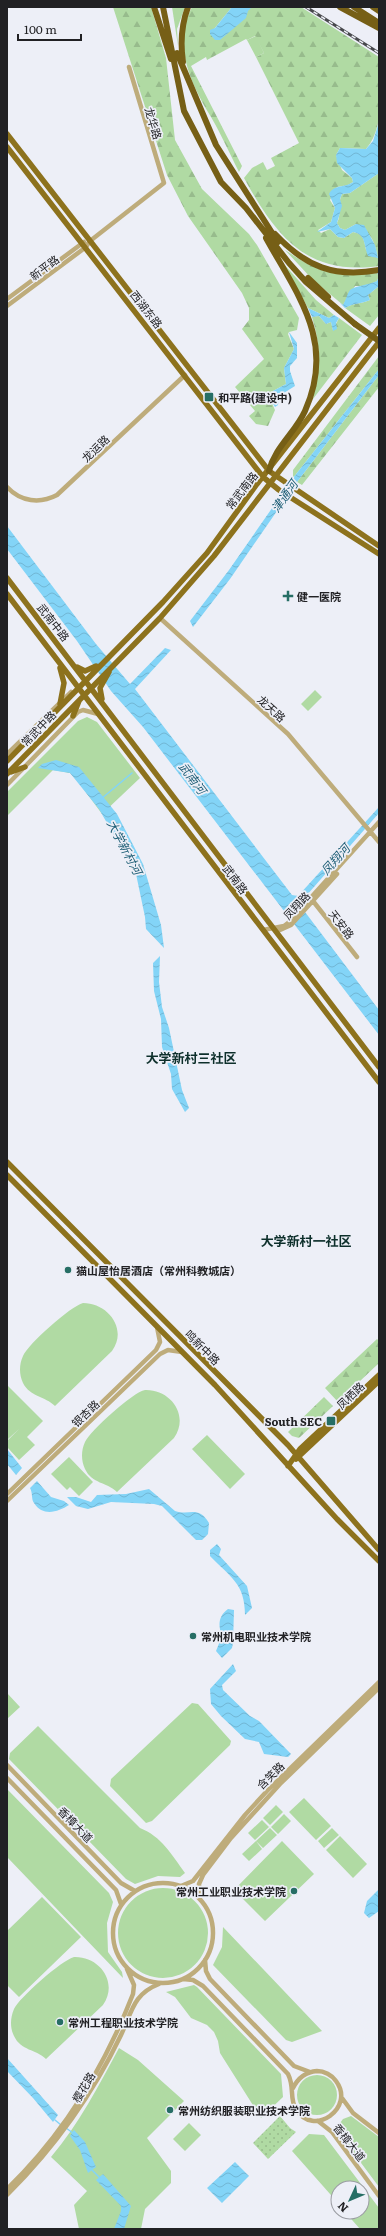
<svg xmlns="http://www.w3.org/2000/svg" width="386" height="2236" viewBox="0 0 386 2236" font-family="Literata,'Noto Sans SC',serif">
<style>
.grass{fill:url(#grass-dots)}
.forest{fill:url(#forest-firs)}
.park{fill:#b0daa3}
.water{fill:url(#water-waves)}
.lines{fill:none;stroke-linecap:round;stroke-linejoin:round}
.stream{stroke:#83d4f7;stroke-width:1.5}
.minor{stroke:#beac7b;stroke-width:4.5}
.major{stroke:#8d721d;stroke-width:5.5}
.highway{stroke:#765f16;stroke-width:6}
.rail-casing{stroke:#48494d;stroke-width:3}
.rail{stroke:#edeff7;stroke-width:1.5;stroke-dasharray:4.5;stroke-linecap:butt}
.highway-bridge{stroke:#765f16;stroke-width:6}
.poi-dot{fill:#266e65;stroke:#edeff7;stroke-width:1.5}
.labels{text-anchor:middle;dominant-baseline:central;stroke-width:3.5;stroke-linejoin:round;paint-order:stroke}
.street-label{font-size:11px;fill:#212124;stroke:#edeff7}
.poi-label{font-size:11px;font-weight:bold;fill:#212124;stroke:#edeff7;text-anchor:start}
.water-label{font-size:12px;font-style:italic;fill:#1e5e76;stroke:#edeff7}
.quarter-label{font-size:13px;font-weight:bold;fill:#0d2f2b;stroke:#edeff7}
</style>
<defs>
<pattern id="grass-dots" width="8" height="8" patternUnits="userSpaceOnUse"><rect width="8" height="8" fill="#b0daa3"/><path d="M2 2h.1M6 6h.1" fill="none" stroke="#97bb8c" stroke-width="1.8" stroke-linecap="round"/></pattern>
<pattern id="forest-firs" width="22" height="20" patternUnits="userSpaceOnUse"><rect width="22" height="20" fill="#b0daa3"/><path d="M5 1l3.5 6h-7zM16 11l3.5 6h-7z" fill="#97bb8c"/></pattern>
<pattern id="water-waves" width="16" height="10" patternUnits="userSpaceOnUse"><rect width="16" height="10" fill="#83d4f7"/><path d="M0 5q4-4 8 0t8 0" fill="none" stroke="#71b6d4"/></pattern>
</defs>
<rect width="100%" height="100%" fill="#edeff7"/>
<!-- grass -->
<path class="grass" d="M 280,2116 L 290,2128 L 296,2132 L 268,2159 L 253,2143 Z"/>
<!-- forest -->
<path class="forest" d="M 113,7 L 151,7 L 166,58 L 175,140 L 202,189 L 249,234 L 257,245 L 299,318 L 297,330 L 289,332 L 288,334 L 294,349 L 284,368 L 286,384 L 273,391 L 270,399 L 275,410 L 268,426 L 256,424 L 249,416 L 255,411 L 235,387 L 264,359 L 242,329 L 249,320 L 249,308 L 242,293 L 188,216 L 167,175 Z
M 172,7 L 185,7 L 177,29 L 178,46 Z
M 192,7 L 232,7 L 210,34 L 252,7 L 301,7 L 379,57 C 379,87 386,126 366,149 L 340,148 L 336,155 L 342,170 L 352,178 L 353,182 L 348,185 L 337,187 L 330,200 L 335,208 L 331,222 L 318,230 L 321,233 L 330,229 L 338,237 L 344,238 L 353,232 C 364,234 364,240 366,250 L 378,258 C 374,240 372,234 356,224 L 345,230 L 340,228 L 337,223 C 342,213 337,203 342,194 L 350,193 L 379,173 L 379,266 C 306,276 276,236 244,178 L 252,168 L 263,162 L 267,170 L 275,166 L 271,158 L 299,143 L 256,57 L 264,53 L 255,36 L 247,40 L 246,39 L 207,60 L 206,57 L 191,66 L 242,166 L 239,172 C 230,154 221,134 211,117 C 191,84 172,45 192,7 Z
M 285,250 C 320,273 334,278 377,273 L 379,276 L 377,281 L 367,286 L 355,286 L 343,305 L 312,279 Z
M 282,262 L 316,300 L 334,315 L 329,318 L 308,308 Z
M 379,286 L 379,315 L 370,326 L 345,308 C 353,303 361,304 370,300 L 368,295 Z
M 319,316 L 326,324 L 331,322 L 333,330 L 339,318 L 362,335 L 313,399 C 319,367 322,350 312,317 Z
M 379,356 L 379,369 L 293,478 L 293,470 Z
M 379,375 L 379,387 L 302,485 L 297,482 Z
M 377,1339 L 379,1341 L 379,1363 L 338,1402 L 325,1388 Z
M 324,1397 L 333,1406 L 299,1438 L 292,1436 L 288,1432 Z"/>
<!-- park -->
<path class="park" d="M 256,36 L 264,53 L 256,57 L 247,40 Z
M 315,690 L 322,697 L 308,711 L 301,704 Z
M 87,717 L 97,722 L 140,778 L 102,814 L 74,776 L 70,773 L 53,770 L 7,816 L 7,792 L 78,721 Z
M 83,1303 C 108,1303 128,1329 112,1351 L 55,1406 C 45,1396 30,1397 23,1383 C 19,1375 19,1364 23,1356 C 28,1344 71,1306 83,1303 Z
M 7,1385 L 43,1421 L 27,1437 L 35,1445 L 19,1460 L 7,1447 L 7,1441 L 19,1429 L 7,1440 Z
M 145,1390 C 170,1389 190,1415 174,1438 L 117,1492 C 107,1482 92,1484 85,1469 C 81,1461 81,1450 85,1442 C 90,1431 133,1392 145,1390 Z
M 207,1435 L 245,1474 L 230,1489 L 192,1449 Z
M 69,1457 L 93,1482 L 79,1496 L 70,1487 L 67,1490 L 51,1474 Z
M 7,1693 L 20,1707 L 7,1719 Z
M 192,1703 L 198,1704 L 231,1741 L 230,1745 L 152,1821 L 146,1823 L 110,1786 L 111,1779 Z
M 38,1726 L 140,1828 C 161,1836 172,1855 185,1873 L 180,1877 L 158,1876 L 135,1884 L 126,1879 L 9,1759 L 10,1753 Z
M 7,1789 L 109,1893 L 113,1902 L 107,1923 L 108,1952 L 122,1972 L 123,1978 L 7,1857 Z
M 304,1798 L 331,1826 L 316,1840 L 289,1812 Z
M 276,1805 L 283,1812 L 270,1825 L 263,1818 Z
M 284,1814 L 291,1821 L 278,1834 L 271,1827 Z
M 262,1820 L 269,1827 L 255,1840 L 248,1833 Z
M 270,1828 L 277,1835 L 263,1848 L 256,1841 Z
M 332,1828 L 339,1835 L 324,1848 L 318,1841 Z
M 340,1836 L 367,1864 L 353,1878 L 326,1850 Z
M 256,1841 L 262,1849 L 249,1861 L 242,1854 Z
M 282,1841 L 314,1874 L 265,1921 L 234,1890 Z
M118 1933a45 45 0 1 1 90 0a45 45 0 1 1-90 0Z
M 42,1897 L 81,1937 L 19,1997 L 7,1985 L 7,1931 Z
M 223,1927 L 322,2031 L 292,2042 L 286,2040 L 213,1965 L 222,1947 Z
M 74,1957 C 99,1956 119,1982 103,2005 L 46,2059 C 36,2049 21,2051 14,2036 C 10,2028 10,2018 14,2009 C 19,1998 62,1960 74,1957 Z
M 194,1985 L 197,1987 L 281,2074 L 283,2097 L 261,2118 L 220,2053 L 218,2041 L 214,2032 L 207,2025 L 191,2018 L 175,1997 L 166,1992 Z
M 119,2048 L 138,2060 L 184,2101 L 147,2138 L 171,2171 L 171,2183 L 145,2209 L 141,2229 L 79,2229 L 74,2205 L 87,2191 L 51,2157 C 79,2124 99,2085 119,2048 Z
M297 2095a20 20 0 1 1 40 0a20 20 0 1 1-40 0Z
M 351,2116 L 379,2137 L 379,2187 L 338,2132 L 337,2127 L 343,2119 Z
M 189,2123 L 201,2135 L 185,2151 L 173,2139 Z
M 309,2134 L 324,2135 L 379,2208 L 379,2229 L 360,2229 L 345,2212 L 362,2212 L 362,2188 L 338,2188 L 338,2203 L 292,2151 Z"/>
<!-- water -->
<path class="water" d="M 232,7 L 252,7 L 248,11 L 246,18 L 220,40 L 215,40 L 210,34 L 210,30 L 215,28 Z
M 379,122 L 379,173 L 350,193 L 342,194 L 340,199 L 342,206 L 337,223 L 340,228 L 345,230 L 356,224 L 364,225 L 375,245 L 378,258 L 368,256 C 364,246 366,234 353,232 L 344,238 L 338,237 L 330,229 L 317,232 L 331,222 L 335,208 L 329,194 C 334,184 345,188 353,182 L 352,178 L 337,163 L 336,155 L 340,148 L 366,149 L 373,141 Z
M 377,273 L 379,273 L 379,286 L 368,295 L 370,300 C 361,304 353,303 345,308 L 340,303 L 343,305 C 346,300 347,294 350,290 C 354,286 369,285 377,281 L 379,276 Z
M 308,308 L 329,318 L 334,315 L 339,318 L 336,323 L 337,329 L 333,331 L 331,322 L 326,324 L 319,316 L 312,317 Z
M 289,332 L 297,343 L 297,358 L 290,366 L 290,371 L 295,386 L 279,396 L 278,405 L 275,407 L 270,398 L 273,391 L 286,384 L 284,368 L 294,349 Z
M 379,369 L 379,375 L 297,482 L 230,579 L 193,627 L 190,621 L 229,570 L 293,478 Z
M 7,526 L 96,644 L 130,684 L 165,648 L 171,650 L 135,689 L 292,895 L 298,896 L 379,807 L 379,813 L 299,904 L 379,1010 L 379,1035 L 143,727 L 111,691 L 77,641 L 7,549 Z
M 56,760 L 79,767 L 117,814 L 143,864 L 161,925 L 164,948 L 146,929 L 145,917 L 136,874 L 99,809 L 70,773 L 38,768 L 42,764 Z
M 160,956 L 159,982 L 162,1007 L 169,1028 L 182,1090 L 189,1108 L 185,1112 L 172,1089 L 171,1074 L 162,1047 L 161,1019 L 154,991 L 153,963 Z
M 7,1449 L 22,1468 L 16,1475 L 7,1464 Z
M 37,1481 L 51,1497 L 64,1501 L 69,1505 C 58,1512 43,1517 34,1503 C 31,1499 33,1493 30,1488 Z
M 149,1489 L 175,1511 C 190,1516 198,1505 209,1523 L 208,1534 L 202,1540 L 196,1540 L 162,1506 L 154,1504 L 111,1502 L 88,1509 L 76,1506 L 67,1497 L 76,1497 L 91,1502 L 97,1495 L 126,1494 Z
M 217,1544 L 221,1549 L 219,1555 L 247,1586 L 252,1608 L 245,1615 C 245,1583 230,1577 210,1556 L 210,1550 Z
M 228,1609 L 234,1610 L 233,1643 L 232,1648 L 222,1658 L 216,1651 L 222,1636 C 218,1626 218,1616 228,1609 Z
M 233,1664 L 236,1671 L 222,1685 L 223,1690 L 250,1716 L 259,1721 L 291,1754 L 288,1757 L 264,1754 L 259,1742 L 245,1739 L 221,1716 L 211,1704 L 210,1689 Z
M 379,1889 L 379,1911 L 369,1918 L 364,1913 L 367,1901 Z
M 7,2058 L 58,2115 L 53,2122 L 33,2098 L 7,2071 Z
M 74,2130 L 85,2142 L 96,2167 L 88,2173 L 80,2150 L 70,2136 Z
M 235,2162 L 249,2176 L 222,2203 L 207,2188 Z
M 103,2174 L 131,2206 L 124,2229 L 114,2229 L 121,2211 L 121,2206 L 96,2180 Z"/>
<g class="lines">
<!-- stream -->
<path class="stream" d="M 101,799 L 132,773
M 55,2120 L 61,2125
M 66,2128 L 73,2133
M 92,2170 L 100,2178"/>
<!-- minor -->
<path class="minor" d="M 7,299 L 84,242
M 7,306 L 86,247 L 90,241 L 164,183 L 129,67
M 7,487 C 21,502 40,504 57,495 L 185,375
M 160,618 L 288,734 L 379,842
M 7,754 L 71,692
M 7,785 L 78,712 L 83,710 L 98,714
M 313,901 L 357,957
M 263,930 L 284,926 L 288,923 L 379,822
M 280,930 L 291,925 L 337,874
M 7,1494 L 156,1350 L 160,1342 L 157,1327
M 7,1501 L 160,1354 L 168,1350 L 182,1352
M 7,1765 L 121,1883 L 135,1891
M 7,1778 L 116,1890 L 121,1904
M113 1933a50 50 0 1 1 100 0a50 50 0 1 1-100 0Z
M 181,1886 L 193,1881 L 245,1815 L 267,1791 L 379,1682
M 200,1899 L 199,1884 L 203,1875 L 231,1838 L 280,1784 L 379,1688
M 205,1960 L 206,1971 L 210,1979 L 294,2066 L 310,2072
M 183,1979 L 193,1980 L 203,1986 L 288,2074 C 295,2088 289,2098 296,2109 C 313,2138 356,2108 336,2081 C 332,2075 324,2071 317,2071 C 305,2072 298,2078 293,2088
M 342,2098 L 353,2113 L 379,2133
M 318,2121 L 332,2132 L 379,2196
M 7,2189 C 64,2134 104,2068 133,1994 L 134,1985 L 127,1969
M 7,2195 C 55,2147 92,2096 121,2035 C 132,2012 133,1994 159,1984"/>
<!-- major -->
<path class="major" d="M 7,134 L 269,471 L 379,546
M 7,147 L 263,477 L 279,490 L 379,554
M 7,578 L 379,1067
M 7,594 L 379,1082
M 77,667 L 85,671 L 96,666
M 60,668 L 64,683 L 60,704
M 102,699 L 100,688 L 109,672
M 73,716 L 79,701
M 7,761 L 163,602 L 207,553 L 257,484 L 379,328
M 11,772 L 25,767
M 7,774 L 160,618 L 214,556 L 379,342
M 7,1162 L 288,1445 L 379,1550
M 7,1175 L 215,1385 L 337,1519 L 379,1561
M 296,1459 L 379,1381
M 288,1466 L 300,1449 L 379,1375"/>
<!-- highway -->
<path class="highway" d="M 154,7 L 171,59
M 163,7 L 184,111 L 221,182 L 246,208 L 289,263 L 306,282 L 355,324
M 340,7 L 379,28
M 354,7 L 379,23
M 373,7 L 379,11
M 177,53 L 216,145 L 278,242
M 183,62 C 180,42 181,26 188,7
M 275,234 C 306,267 334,278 379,270
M 266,238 C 298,296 336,342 305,411 C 295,433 275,447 269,471
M 308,278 L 328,297"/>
<defs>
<path id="rail" d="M 306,7 L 379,53"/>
</defs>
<!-- rail casing -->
<use href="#rail" class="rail-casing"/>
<!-- rail -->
<use href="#rail" class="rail"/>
<!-- highway-bridge -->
<path class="highway-bridge" d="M 355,324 L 379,341"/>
</g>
<!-- markers -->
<g class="poi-dot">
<rect x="204" y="392" width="10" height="10" rx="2"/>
<path d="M286 590h4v4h4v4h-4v4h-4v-4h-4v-4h4z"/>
<circle cx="68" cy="1270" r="4"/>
<rect x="326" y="1416" width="10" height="10" rx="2"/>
<circle cx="193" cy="1636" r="4"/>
<circle cx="294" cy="1891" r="4"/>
<circle cx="60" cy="2022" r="4"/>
<circle cx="170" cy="2110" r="4"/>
</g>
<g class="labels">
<!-- street labels -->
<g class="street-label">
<text transform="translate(154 123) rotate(73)">龙华路</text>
<text transform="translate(44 267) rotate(-37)">新平路</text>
<text transform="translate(147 309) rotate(52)">西湖东路</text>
<text transform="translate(95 448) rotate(-44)">龙运路</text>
<text transform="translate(241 490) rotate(-52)">常武南路</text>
<text transform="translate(54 622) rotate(52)">武南中路</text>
<text transform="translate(272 708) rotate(42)">龙天路</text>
<text transform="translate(38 728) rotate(-46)">常武中路</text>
<text transform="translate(236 879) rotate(53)">武南路</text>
<text transform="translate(296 905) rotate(-47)">凤翔路</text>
<text transform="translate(342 924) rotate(52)">天安路</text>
<text transform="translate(203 1347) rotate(45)">鸣新中路</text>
<text transform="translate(350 1395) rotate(-44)">凤栖路</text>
<text transform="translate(85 1413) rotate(-44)">银杏路</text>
<text transform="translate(270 1775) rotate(-45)">含笑路</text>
<text transform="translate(76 1824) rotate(46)">香樟大道</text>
<text transform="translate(83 2087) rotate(-59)">樱花路</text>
<text transform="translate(350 2142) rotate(52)">香樟大道</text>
</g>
<!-- poi labels -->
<g class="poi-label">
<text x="218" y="397">和平路(建设中)</text>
<text x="297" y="596">健一医院</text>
<text x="76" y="1270">猫山屋怡居酒店（常州科教城店）</text>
<text x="322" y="1421" text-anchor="end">South SEC</text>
<text x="201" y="1636">常州机电职业技术学院</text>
<text x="286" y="1891" text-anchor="end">常州工业职业技术学院</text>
<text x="68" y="2022">常州工程职业技术学院</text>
<text x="178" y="2110">常州纺织服装职业技术学院</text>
</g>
<!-- water labels -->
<g class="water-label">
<text transform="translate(284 496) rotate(-55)">津通河</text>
<text transform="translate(193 778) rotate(53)">武南河</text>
<text transform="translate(125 847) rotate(62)">大学新村河</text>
<text transform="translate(335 859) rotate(-48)">凤翔河</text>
</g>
<!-- quarter labels -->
<g class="quarter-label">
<text x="191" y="1057">大学新村三社区</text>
<text x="306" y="1240">大学新村一社区</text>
</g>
</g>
<!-- border -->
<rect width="386" height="2236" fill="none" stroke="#212124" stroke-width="16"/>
<!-- north arrow -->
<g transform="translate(350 2200) rotate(226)"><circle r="19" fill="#edeff7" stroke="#9b9da3"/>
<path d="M0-3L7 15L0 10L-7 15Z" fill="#266e65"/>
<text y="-6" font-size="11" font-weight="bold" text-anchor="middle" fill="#212124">N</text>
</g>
<!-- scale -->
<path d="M18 34v6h63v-6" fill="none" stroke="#212124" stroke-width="2"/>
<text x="24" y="34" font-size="12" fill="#212124" stroke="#edeff7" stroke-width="3" paint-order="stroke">100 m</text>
</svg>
